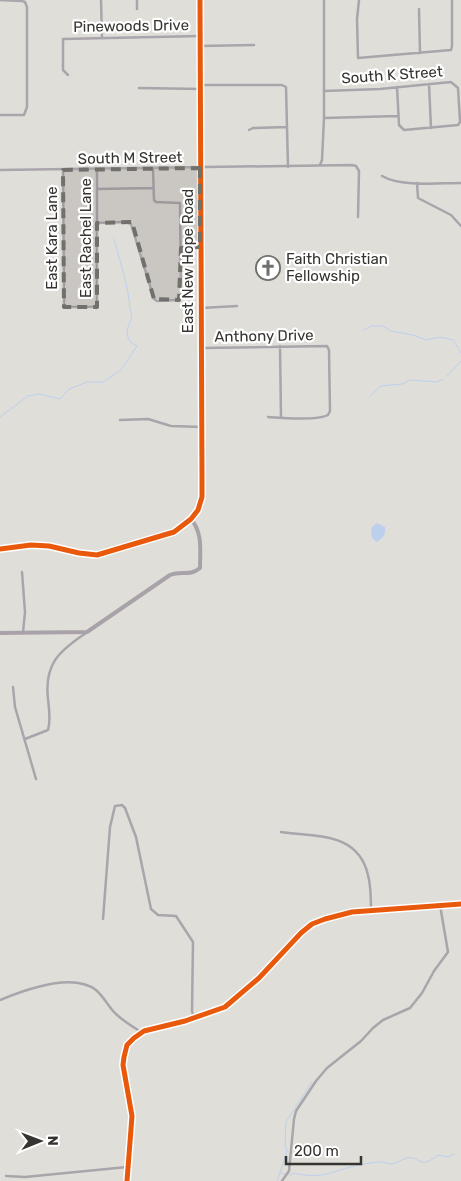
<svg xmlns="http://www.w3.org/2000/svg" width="461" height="1181" viewBox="0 0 461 1181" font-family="Rubik,sans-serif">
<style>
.water{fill:#bcd0ed}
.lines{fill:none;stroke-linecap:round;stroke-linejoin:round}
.stream{stroke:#bcd0ed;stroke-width:1}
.street{stroke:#aaa4ab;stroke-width:2.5}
.secondary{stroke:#a9a2a9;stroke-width:4}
.cycleway-casing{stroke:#fff;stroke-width:8}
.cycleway{stroke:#e8590c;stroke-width:5}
.marked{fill:#71706b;fill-opacity:0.2;stroke:#71706b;stroke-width:4;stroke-dasharray:10 6;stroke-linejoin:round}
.labels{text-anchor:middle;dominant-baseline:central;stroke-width:4.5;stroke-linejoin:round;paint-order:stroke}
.street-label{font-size:15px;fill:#353430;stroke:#fff}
.poi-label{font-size:15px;fill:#353430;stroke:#fff;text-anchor:start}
</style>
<rect width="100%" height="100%" fill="#e0ded9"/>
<!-- water -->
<path class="water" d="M 377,523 L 385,527 C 386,535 383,538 377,542 C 371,539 370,534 372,527 Z"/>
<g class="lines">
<!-- stream -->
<path class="stream" d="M 364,330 L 371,326 L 383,326 L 391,331 L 413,335 L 426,340 L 440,337 L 453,340 L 461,353
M 447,376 L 461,361
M 370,396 L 381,386 L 402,384 L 410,380 L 437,382 L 443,379
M 0,417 L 28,396 L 39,394 L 60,399 L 69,389 L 87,382 L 103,382 L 121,370 L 137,346 L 130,342 C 125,331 127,330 131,320 C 132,317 131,311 130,308 C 128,284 120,262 114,239
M 280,1173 L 287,1151 L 285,1145 L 286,1122 L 312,1082
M 290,1175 L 294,1173 C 322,1180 333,1171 358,1165 C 363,1164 376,1162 381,1162 C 384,1162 389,1164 392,1164 C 397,1163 402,1159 407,1158 C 421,1155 418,1171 438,1155 L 448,1157 L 454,1154
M 277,1181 L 280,1173 L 285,1174"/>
<!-- street -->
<path class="street" d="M 0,0 L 22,1 L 25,2 L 27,7 L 27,107 L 24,115 L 0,115
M 101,0 L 102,38
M 359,0 L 357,19 L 358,58 L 451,50 L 452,46 L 452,0
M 137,9 L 137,0
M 419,9 L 420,53
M 200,46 L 254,45
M 68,75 L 63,70 L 63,39 L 200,36
M 429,84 L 431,128
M 201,85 L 282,85 L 286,87 L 288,167
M 397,87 L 399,125 L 404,130 L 458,125 L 460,122
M 139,88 L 201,89
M 324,91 L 380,89 L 451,82 L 458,88 L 460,121
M 324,118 L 398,116
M 249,130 L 253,128 L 287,127
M 320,165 L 322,160 L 324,118 L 324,0
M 0,170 L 352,165 L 356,166 L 359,171 L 358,217
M 63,170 L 64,307 L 97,307 L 97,169
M 382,176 C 401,187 438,183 461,183
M 417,183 L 418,198 L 451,215 L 461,226
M 97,189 L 153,188
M 98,223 L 126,222 L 131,224 L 154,299 L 157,301 L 179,300 L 181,295 L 180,203 L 156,202 L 154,200 L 153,169
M 182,248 L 200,247
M 201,308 L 237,306
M 280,346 L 281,417
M 202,348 L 327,346 L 329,350 L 330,411 L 328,415 C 317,421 282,418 268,417
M 120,420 L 148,419 L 171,426 L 202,427
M 22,572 L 25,612 L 23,632
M 13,687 L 15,707 L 36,779
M 25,739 L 48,730 C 51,720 49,709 48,699 C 44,664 59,651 86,633
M 281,832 C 316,837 358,832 368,875 C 371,886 371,898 371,910
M 103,919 L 110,827 L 115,806 L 122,805 L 125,808 L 136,837 L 151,909 L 158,915 L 176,916 L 193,942 L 192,1011 L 194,1018
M 0,1000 C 24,990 73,972 96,990 C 103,996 107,1004 113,1011 C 121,1020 132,1026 141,1032
M 6,1176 L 25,1177 L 127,1167
M 282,1181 L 289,1171 L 294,1119 L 296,1111 L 316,1081 L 327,1068 L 361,1041 L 373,1028 L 383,1020 L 410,1008 L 422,993 L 434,971 L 448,952 L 440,905 L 461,904"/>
<!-- secondary -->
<path class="secondary" d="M 0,549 L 31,545 L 49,546 L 79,553 L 97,555 L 174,532 L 191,519 L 198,510 L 202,497 L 202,479 L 200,0
M 0,633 L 87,632 L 170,575 C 182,570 189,577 200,568 C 200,551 203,533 191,519
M 127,1181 L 132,1116 L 123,1065 L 124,1057 L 127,1045 L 134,1038 L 144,1031 L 185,1021 L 225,1007 L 259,978 L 301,933 L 312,924 L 325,919 L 352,912 L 440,905"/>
<defs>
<path id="cycleway" d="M 0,549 L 31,545 L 49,546 L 79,553 L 97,555 L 174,532 L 191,519 L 198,510 L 202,497 L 202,479 L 200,0
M 127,1181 L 132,1116 L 123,1065 L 124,1057 L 127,1045 L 134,1038 L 144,1031 L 185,1021 L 225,1007 L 259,978 L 301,933 L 312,924 L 325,919 L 352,912 L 461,904"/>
</defs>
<!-- cycleway casing -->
<use href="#cycleway" class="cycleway-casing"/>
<!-- cycleway -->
<use href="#cycleway" class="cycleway"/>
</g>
<!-- marked area -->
<path class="marked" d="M 200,168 L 200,247 L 181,248 L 179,300 L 154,299 L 132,222 L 97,223 L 97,307 L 64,307 L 63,170 Z"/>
<!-- icons -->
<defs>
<symbol id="church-ring" viewBox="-11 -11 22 22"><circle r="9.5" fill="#fff" stroke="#71706b" stroke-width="1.5"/><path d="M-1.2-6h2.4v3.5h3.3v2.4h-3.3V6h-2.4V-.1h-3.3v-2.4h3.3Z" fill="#71706b"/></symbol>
</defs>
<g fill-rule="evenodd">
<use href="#church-ring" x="254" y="254" width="28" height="28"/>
</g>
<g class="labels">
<!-- street labels -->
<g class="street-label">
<text transform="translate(131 26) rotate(-1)">Pinewoods Drive</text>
<text transform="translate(392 75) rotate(-4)">South K Street</text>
<text transform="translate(130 158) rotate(-1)">South M Street</text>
<text transform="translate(52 238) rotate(-90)">East Kara Lane</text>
<text transform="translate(86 238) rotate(-90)">East Rachel Lane</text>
<text transform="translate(188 261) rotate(-90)">East New Hope Road</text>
<text transform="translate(264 336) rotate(-1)">Anthony Drive</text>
</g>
<!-- poi labels -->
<g class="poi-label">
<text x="286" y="259">Faith Christian<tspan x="286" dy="17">Fellowship</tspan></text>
</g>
</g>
<!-- north arrow -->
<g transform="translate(40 1141) rotate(89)" stroke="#ffffff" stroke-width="4" paint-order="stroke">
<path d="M0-4L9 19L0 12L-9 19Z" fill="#353430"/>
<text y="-8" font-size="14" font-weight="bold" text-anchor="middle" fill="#353430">N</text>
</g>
<!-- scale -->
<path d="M286 1156v8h75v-8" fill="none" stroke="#353430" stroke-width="2.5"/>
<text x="294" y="1156" font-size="15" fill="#353430" stroke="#ffffff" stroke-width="4" paint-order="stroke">200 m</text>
</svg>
